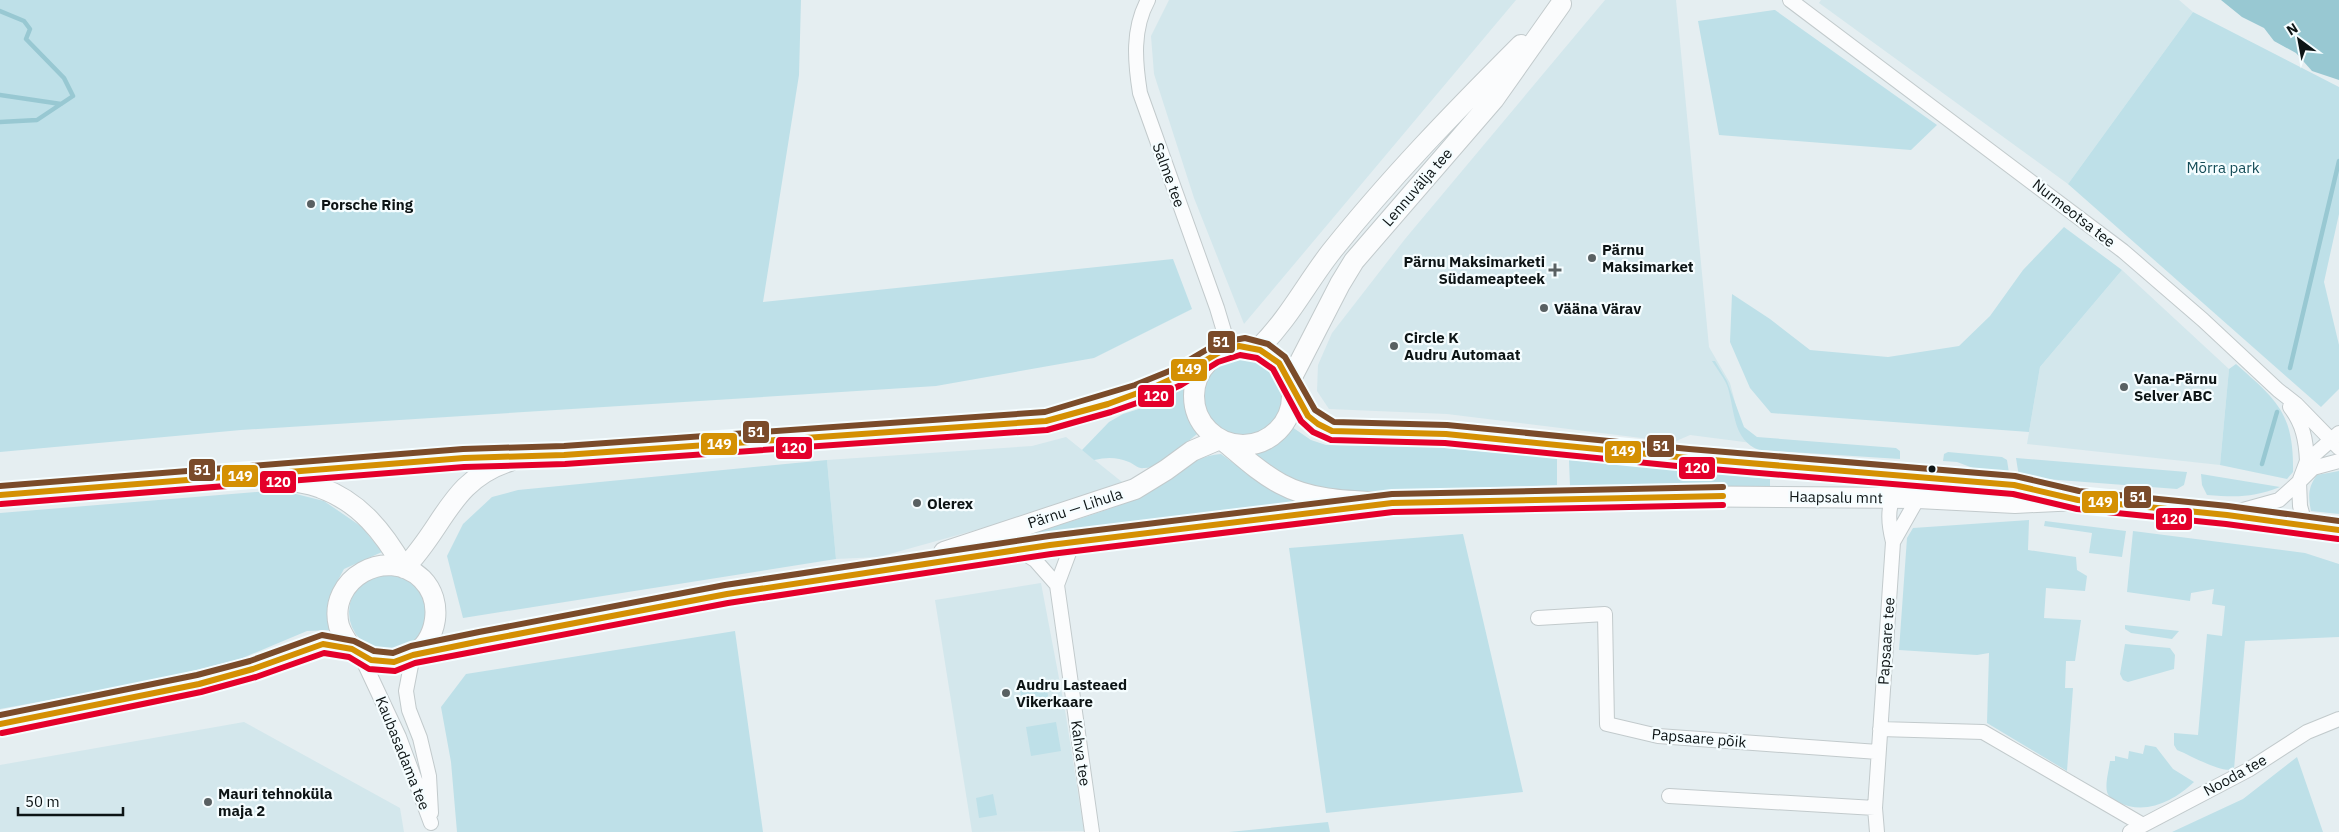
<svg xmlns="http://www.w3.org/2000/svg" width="2339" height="832" viewBox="0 0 2339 832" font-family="'IBM Plex Sans',sans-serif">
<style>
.built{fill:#d3e7ec}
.green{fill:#bee0e8}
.water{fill:#98c8d2}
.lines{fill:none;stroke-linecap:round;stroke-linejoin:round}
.stream{stroke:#98c8d2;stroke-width:4.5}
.street-casing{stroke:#c2cacc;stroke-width:16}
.secondary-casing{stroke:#c2cacc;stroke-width:22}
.street{stroke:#fbfcfd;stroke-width:14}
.secondary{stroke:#fbfcfd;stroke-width:20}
.bus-1-casing{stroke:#f5fdff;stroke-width:10}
.bus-2-casing{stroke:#f5fdff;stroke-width:10}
.bus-3-casing{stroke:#f5fdff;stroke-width:10}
.bus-1{stroke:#d49003;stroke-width:6}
.bus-2{stroke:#e4002b;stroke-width:6}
.bus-3{stroke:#7a4b2a;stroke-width:6}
.poi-dot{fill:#596062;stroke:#f5fdff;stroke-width:2}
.bus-dot{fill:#0d1415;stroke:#f5fdff;stroke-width:2}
.labels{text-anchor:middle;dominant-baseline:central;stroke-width:4.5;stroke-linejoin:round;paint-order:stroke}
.park-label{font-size:15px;fill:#144c57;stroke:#f5fdff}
.street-label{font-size:15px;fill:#0d1415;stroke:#f5fdff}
.poi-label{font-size:15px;font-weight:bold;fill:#0d1415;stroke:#f5fdff;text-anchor:start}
.line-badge{stroke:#f5fdff;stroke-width:2}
.badge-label{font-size:14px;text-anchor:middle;font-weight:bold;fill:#fff}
</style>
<rect width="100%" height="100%" fill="#e5eef1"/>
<!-- built -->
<path class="built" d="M 1169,0 L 1516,0 L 1244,324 L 1194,198 L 1154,74 L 1151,36 Z
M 1605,0 L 1676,0 L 1709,347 L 1730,383 L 1740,421 L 1752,443 L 1690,435 L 1674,442 L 1447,414 L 1329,409 L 1317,391 L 1318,365 L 1332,333 L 1405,239 Z
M 1821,0 L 2179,0 L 2193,12 L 2068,184 L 1819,3 Z
M 2122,270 L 2229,369 L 2220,465 L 2027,444 L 2040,367 Z
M 1066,437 L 1122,482 L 1001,523 L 879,557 L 836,559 L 827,460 L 1032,446 Z
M 1041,583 L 1065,710 L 1084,831 L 972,832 L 935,600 Z
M 244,722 L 400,808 L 404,832 L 0,832 L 0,765 Z"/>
<!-- green -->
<path class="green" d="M 0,0 L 801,0 L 799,75 L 763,302 L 1173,259 L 1192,309 L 1094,358 L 936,386 L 241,430 L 0,452 Z
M 1774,10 L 1775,10 L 1937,125 L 1911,150 L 1719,135 L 1698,21 Z
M 2193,12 L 2339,87 L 2339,214 L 2324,282 L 2339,345 L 2339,389 L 2321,407 L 2068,184 Z
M 2064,227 L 2122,270 L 2040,367 L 2029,432 L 1771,413 L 1750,388 L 1730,342 L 1732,294 L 1770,319 L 1810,350 L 1888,357 L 1959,346 L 1990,316 L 2023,270 Z
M1202 396a40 40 0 1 1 80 0a40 40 0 1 1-80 0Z
M 1712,361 L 1715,361 L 1727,381 L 1744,427 L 1757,437 L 1896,448 L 1900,451 L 1900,459 L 1759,450 C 1733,440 1735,412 1728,388 C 1725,379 1717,369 1712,361 Z
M 2236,364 C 2278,401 2294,414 2293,472 L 2287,479 L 2220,465 L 2229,369 Z
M 1185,386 L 1186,401 L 1200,432 C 1183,443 1165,468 1144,468 C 1138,469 1134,464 1129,462 C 1117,457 1107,457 1094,460 L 1082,450 L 1109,422 L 1123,414 L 1148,406 Z
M 1292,427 L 1311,440 L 1326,445 L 1433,447 L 1557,458 L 1557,485 L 1359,492 C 1310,490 1290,480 1250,453 C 1267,448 1281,441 1292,427 Z
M 1948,452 L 2002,457 L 2007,460 L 2009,473 L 1989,474 L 1957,462 L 1943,461 L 1944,454 Z
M 1221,454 L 1255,479 L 1302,503 L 1013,539 C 1052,527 1093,516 1130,501 C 1162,488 1187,456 1221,454 Z
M 2016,458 L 2187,472 L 2184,485 L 2177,489 L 2019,477 Z
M 827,460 L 836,559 L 463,618 L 447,556 L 463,524 L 492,497 L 518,490 Z
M 1569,460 L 1770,479 L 1770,486 L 1570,486 Z
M 2339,471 L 2339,514 L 2311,511 C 2308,496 2308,487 2317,475 Z
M 2201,474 L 2280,487 C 2252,498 2236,497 2207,495 L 2202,485 Z
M 280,490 L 324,501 L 362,527 L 382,552 L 344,569 L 330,595 L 331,630 L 307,631 L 240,659 L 148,682 L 0,709 L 0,513 Z
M 2029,520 L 2028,550 L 2076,557 L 2077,570 L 2087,576 L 2085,591 L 2046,588 L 2044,618 L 2081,620 L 2075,661 L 2066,661 L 2065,688 L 2073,688 L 2067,771 L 1987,723 L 1989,653 L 1977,655 L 1899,650 L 1907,538 L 1913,528 Z
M 2045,521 L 2126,531 L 2122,557 L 2089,553 L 2092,533 L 2044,526 Z
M 2133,531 L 2305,553 L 2339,564 L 2339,637 L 2245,641 L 2234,769 C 2222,774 2190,755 2177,750 L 2174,745 L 2174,733 L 2198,735 L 2207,634 L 2222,636 L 2225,606 L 2212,604 L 2214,589 L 2191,593 L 2190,601 L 2127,592 Z
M 1463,534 L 1523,792 L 1326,813 L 1289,548 Z
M349 612a39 39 0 1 1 78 0a39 39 0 1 1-78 0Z
M 2125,625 L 2179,631 L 2172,639 L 2131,633 L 2125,629 Z
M 735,631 L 763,832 L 457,832 L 451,762 L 441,707 L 466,674 Z
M 2125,644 L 2170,648 L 2175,655 L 2174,669 L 2128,682 L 2123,680 L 2120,674 Z
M 1046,679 L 1049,704 L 1023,708 L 1019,684 Z
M 1056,722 L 1061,751 L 1031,756 L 1026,727 Z
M 2145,745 L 2156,747 L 2173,769 L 2194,782 C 2174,801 2145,816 2118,802 C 2113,799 2109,798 2107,792 C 2105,783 2109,770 2110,761 L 2115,761 L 2115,756 L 2128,759 L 2129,751 L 2143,754 Z
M 2297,757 L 2323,832 L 2172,832 L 2243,799 Z
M 993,794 L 997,815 L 979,818 L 976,798 Z
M 1328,822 L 1330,832 L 1229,832 Z"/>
<!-- water -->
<path class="water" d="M 2221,0 L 2339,0 L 2339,80 L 2312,71 L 2296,53 L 2274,41 L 2264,28 L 2242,17 Z"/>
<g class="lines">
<!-- stream -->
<path class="stream" d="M 0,11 L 24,21 L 30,29 L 26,39 L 64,78 L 73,96 L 37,120 L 0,122
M 0,95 L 61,104
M 2290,368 L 2339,161
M 2262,464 L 2277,412"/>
<defs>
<path id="street" d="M 1148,0 C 1132,29 1135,62 1140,93 L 1217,308 L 1229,348
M 1790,0 L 2123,251 L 2203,320 L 2278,390 L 2296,404 L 2339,448
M 2290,407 C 2303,424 2306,440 2307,461
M 2232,513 L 2279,500 L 2299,482 L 2307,461 L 2339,433
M 2305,524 L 2300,506 L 2299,482 L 2313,468 L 2339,461
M 1073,542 L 1057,585 L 1092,832
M 1893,542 L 1918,498
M 1019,550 L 1035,560 L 1057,585
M 1538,618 L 1605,614 L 1607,724 L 1658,736 L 1878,752
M 413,655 L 406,691 L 409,710 L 420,738 L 429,776 L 431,813
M 361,656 L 399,737 L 431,823
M 1880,729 L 1983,732 L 2143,825
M 1669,796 L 1875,808
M 1877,832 L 1875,808 L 1893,542 C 1885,510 1887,489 1923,481
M 2130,832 L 2248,770 L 2307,732 L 2339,719"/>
<path id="secondary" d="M1194 396a49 49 0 1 1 98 0a49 49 0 1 1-98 0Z
M 1258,349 C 1288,320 1306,284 1331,252 C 1389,179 1455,111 1521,45
M 1290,381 L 1340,284 L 1354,261 L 1494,99 L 1561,4
M 1292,389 C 1306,416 1313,428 1345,433 L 1446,434 L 1688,458 L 2014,485 L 2056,495
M 1225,442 C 1243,457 1260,473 1281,484 C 1314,502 1355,501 1392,503 L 1650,496 L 1918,498 L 2015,503 L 2078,500 L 2227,515 L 2339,530
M 283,479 C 295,482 310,483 321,488 C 360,502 384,533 404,568 C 444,528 450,480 510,461
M 0,495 L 464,458 L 564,455 L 1046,421 L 1112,404 L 1170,380 L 1210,358
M 944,552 L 1135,489 L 1166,470 L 1192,451 L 1220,439
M 413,655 C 722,589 1035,545 1349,508
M 0,724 C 70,712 142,700 211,681 C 225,677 240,674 254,669 C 276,661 299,648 322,645 C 356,639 374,677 411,656 C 438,641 444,601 422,579 C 387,545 327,579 339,626 C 342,635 347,642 352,649"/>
</defs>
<!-- street casing -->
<use href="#street" class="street-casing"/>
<!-- secondary casing -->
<use href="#secondary" class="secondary-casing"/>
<!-- street -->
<use href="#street" class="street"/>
<!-- secondary -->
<use href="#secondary" class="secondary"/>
<defs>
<path id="bus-1" d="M 0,495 L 464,458 L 564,455 L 1046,421 L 1108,404 L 1154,387 L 1176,377 L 1222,351 L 1239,346 L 1260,350 L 1279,363 L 1308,416 L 1318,424 L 1332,431 L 1446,434 L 1688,458 L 2014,485 L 2078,500 L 2227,515 L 2339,530
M 0,724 L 199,684 L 253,669 L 323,644 L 352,649 L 371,660 L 394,662 L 413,655 L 481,641 L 727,594 L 1050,545 L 1392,503 L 1723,496"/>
<path id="bus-2" d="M 1,504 L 464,467 L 565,464 L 1047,430 L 1111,412 L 1157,396 L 1181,385 L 1218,362 L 1240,355 L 1257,358 L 1273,369 L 1301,421 L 1313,432 L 1331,440 L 1445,443 L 1687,467 L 2013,494 L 2077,509 L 2226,524 L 2338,539
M 2,733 L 201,692 L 256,677 L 324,653 L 349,657 L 369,669 L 395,671 L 415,663 L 483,650 L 728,603 L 1051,554 L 1393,512 L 1723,505"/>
<path id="bus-3" d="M 0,486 L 463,449 L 564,446 L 1045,412 L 1135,385 L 1172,370 L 1218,343 L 1245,338 L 1268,344 L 1285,357 L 1315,410 L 1334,422 L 1447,425 L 1689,449 L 2015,476 L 2079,491 L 2228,506 L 2339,521
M 0,715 L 197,675 L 250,661 L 322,635 L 354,641 L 374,651 L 393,653 L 411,646 L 479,632 L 725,585 L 1049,536 L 1392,494 L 1723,487"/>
</defs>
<!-- bus-1 casing -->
<use href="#bus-1" class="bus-1-casing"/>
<!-- bus-2 casing -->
<use href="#bus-2" class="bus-2-casing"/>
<!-- bus-3 casing -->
<use href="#bus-3" class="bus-3-casing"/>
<!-- bus-1 -->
<use href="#bus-1" class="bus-1"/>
<!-- bus-2 -->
<use href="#bus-2" class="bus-2"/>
<!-- bus-3 -->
<use href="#bus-3" class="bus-3"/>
</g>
<!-- markers -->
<g class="poi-dot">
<circle cx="311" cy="204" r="5"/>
<circle cx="1592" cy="258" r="5"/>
<path d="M1552.5 262.5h5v5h5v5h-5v5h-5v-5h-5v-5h5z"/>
<circle cx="1544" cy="308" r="5"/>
<circle cx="1394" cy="346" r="5"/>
<circle cx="2124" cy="387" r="5"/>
<circle cx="917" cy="503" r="5"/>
<circle cx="1006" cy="693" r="5"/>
<circle cx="208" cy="802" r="5"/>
</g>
<circle class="bus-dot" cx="1932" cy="469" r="4.5"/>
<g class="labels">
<!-- park labels -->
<g class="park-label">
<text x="2223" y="167">Mõrra park</text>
</g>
<!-- street labels -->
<g class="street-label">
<text transform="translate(1169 175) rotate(70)">Salme tee</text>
<text transform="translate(1417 187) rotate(-49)">Lennuvälja tee</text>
<text transform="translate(2074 213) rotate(38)">Nurmeotsa tee</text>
<text transform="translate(1836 497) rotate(1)">Haapsalu mnt</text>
<text transform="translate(1075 508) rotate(-18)">Pärnu — Lihula</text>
<text transform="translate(1886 641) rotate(-86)">Papsaare tee</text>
<text transform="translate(1699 738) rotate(5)">Papsaare põik</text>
<text transform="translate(403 753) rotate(68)">Kaubasadama tee</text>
<text transform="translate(1081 753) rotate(82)">Kahva tee</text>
<text transform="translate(2235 775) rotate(-29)">Nooda tee</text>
</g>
<!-- poi labels -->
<g class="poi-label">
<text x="321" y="204">Porsche Ring</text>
<text x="1602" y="249">Pärnu<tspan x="1602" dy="17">Maksimarket</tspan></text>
<text x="1545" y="261" text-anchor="end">Pärnu Maksimarketi<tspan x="1545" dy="17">Südameapteek</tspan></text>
<text x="1554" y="308">Vääna Värav</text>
<text x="1404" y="337">Circle K<tspan x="1404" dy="17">Audru Automaat</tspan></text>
<text x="2134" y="378">Vana-Pärnu<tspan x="2134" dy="17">Selver ABC</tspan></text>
<text x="927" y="503">Olerex</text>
<text x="1016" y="684">Audru Lasteaed<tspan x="1016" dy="17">Vikerkaare</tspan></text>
<text x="218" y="793">Mauri tehnoküla<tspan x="218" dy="17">maja 2</tspan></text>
</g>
</g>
<g class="line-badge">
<rect x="1207" y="330" width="29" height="24" rx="5" fill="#7a4b2a"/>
<rect x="1170" y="358" width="38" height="24" rx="5" fill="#d49003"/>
<rect x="1137" y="384" width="38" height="24" rx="5" fill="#e4002b"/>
<rect x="742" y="420" width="28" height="24" rx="5" fill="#7a4b2a"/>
<rect x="700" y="432" width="38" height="24" rx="5" fill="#d49003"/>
<rect x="1646" y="434" width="29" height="24" rx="5" fill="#7a4b2a"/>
<rect x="775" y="436" width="38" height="24" rx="5" fill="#e4002b"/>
<rect x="1604" y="440" width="38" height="24" rx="5" fill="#d49003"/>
<rect x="1678" y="456" width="38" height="24" rx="5" fill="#e4002b"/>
<rect x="188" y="458" width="28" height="24" rx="5" fill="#7a4b2a"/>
<rect x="221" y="464" width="38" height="24" rx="5" fill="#d49003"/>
<rect x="259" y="470" width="38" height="24" rx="5" fill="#e4002b"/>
<rect x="2123" y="485" width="29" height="24" rx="5" fill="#7a4b2a"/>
<rect x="2081" y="490" width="38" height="24" rx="5" fill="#d49003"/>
<rect x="2155" y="507" width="38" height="24" rx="5" fill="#e4002b"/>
</g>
<g class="badge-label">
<text x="1221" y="347">51</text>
<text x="1189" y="374">149</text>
<text x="1156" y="401">120</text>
<text x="756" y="437">51</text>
<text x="719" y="449">149</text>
<text x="1661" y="451">51</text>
<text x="794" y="453">120</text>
<text x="1623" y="456">149</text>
<text x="1697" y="473">120</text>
<text x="202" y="475">51</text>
<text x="240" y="481">149</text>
<text x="278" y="487">120</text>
<text x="2138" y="502">51</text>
<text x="2100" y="507">149</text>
<text x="2174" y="524">120</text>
</g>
<!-- north arrow -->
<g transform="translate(2299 40) rotate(328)" stroke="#f5fdff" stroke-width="4" paint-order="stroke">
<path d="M0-4L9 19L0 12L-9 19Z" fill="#0d1415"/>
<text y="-8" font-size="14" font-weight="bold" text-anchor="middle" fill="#0d1415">N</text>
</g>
<!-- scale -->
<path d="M18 807v8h105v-8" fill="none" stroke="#0d1415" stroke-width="2.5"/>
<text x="25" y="807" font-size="15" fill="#0d1415" stroke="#f5fdff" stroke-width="4" paint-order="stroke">50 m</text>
</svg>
